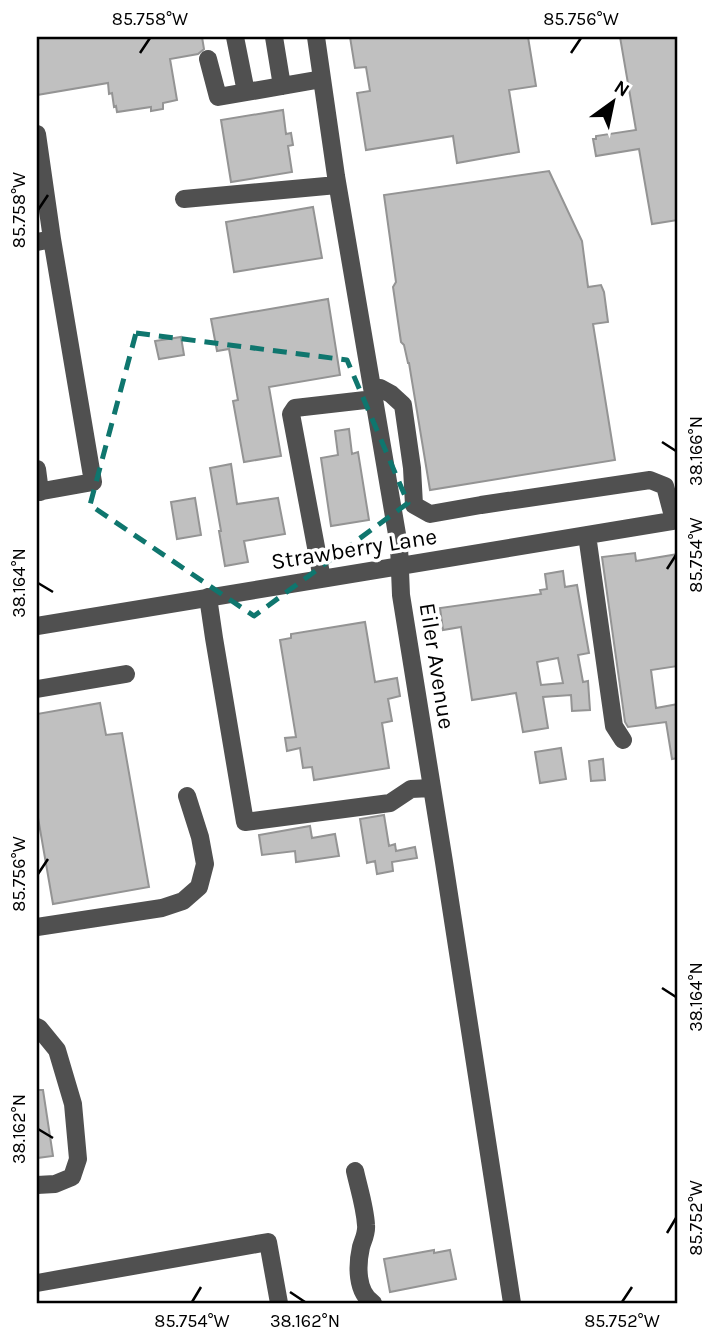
<svg xmlns="http://www.w3.org/2000/svg" width="715" height="1340" viewBox="0 0 715 1340" font-family="Karla,sans-serif">
<style>
.building{fill:#c0c0c0;stroke:#949494;stroke-width:2;fill-rule:evenodd}
.lines{fill:none;stroke-linecap:round;stroke-linejoin:round}
.minor{stroke:#505050;stroke-width:18}
.marked{fill:none;stroke:#0f766e;stroke-width:5;stroke-dasharray:14 9;stroke-linejoin:round}
.ticks{fill:none;stroke:#000;stroke-width:2.5}
.labels{text-anchor:middle;dominant-baseline:central;stroke-width:7;stroke-linejoin:round;paint-order:stroke}
.street-label{font-size:23px;fill:#000;stroke:#fff}
.neatline{fill:none;stroke:#000;stroke-width:2.5}
.ticks-label{font-size:18px;text-anchor:middle;fill:#000}
</style>
<rect width="100%" height="100%" fill="#fff"/>
<!-- building -->
<path class="building" d="M 37,37 L 202,37 L 204,49 L 198,54 L 170,59 L 177,100 L 163,103 L 163,109 L 151,111 L 151,107 L 117,112 L 116,106 L 114,107 L 112,93 L 109,94 L 108,83 L 37,95 Z
M 350,37 L 528,37 L 536,86 L 509,90 L 519,152 L 457,163 L 453,136 L 366,150 L 357,93 L 370,91 L 366,67 L 355,68 Z
M 620,37 L 678,37 L 678,220 L 652,224 L 639,149 L 596,156 L 593,139 L 596,139 L 596,136 L 636,130 Z
M 283,110 L 286,134 L 291,133 L 293,145 L 288,146 L 292,172 L 231,182 L 221,120 Z
M 549,171 L 582,241 L 588,287 L 601,285 L 604,292 L 608,322 L 593,324 L 615,460 L 430,490 L 409,363 L 408,363 L 404,345 L 401,342 L 393,287 L 396,282 L 384,195 Z
M 313,207 L 322,258 L 234,272 L 226,222 Z
M 328,299 L 340,375 L 269,387 L 281,456 L 244,462 L 233,401 L 238,400 L 229,349 L 217,351 L 211,319 Z
M 181,337 L 184,355 L 159,359 L 155,341 Z
M 349,429 L 352,454 L 358,452 L 369,520 L 331,526 L 321,458 L 338,455 L 335,431 Z
M 231,464 L 237,504 L 278,498 L 285,534 L 244,541 L 248,562 L 225,566 L 219,531 L 221,531 L 210,468 Z
M 195,498 L 201,535 L 177,539 L 171,502 Z
M 635,553 L 636,561 L 678,554 L 678,666 L 651,670 L 656,708 L 678,704 L 678,758 L 672,759 L 666,722 L 628,727 L 625,722 L 602,557 Z
M 563,571 L 565,587 L 577,585 L 589,653 L 578,655 L 583,682 L 588,681 L 590,710 L 572,711 L 571,695 L 543,697 L 548,728 L 523,732 L 516,693 L 472,700 L 461,627 L 443,630 L 440,608 L 541,594 L 540,590 L 547,589 L 545,574 ZM 558,658 L 563,683 L 541,685 L 537,662 Z
M 365,622 L 375,682 L 397,678 L 400,696 L 388,699 L 392,721 L 382,723 L 389,768 L 314,780 L 312,767 L 303,768 L 300,748 L 287,751 L 285,738 L 296,737 L 280,640 L 291,638 L 291,634 Z
M 100,703 L 106,735 L 122,733 L 149,887 L 53,904 L 37,812 L 37,714 Z
M 561,748 L 566,779 L 540,783 L 535,752 Z
M 603,759 L 605,780 L 591,781 L 589,761 Z
M 384,815 L 389,846 L 395,844 L 396,851 L 415,847 L 417,858 L 392,862 L 393,871 L 377,874 L 375,861 L 367,863 L 360,819 Z
M 310,826 L 312,838 L 335,834 L 339,856 L 296,862 L 295,851 L 262,855 L 259,835 Z
M 37,1090 L 43,1090 L 53,1156 L 37,1158 Z
M 434,1250 L 434,1253 L 450,1250 L 456,1279 L 390,1292 L 384,1259 Z"/>
<g class="lines">
<!-- minor -->
<path class="minor" d="M 235,37 L 246,92
M 274,37 L 282,86
M 316,37 L 336,176 L 399,546 L 401,595 L 444,862 L 512,1303
M 208,59 L 218,97 L 322,79
M 37,134 L 52,239
M 184,199 L 337,185
M 37,242 L 52,239 L 93,482 L 37,492
M 372,388 L 380,388 L 391,394 L 403,405 L 412,468 L 414,505 L 430,514 L 481,505 L 650,480 L 665,486 L 674,520
M 37,469 L 40,492
M 587,535 L 614,726 L 623,740
M 322,579 L 291,414 L 295,408 L 374,399
M 208,597 L 214,638 L 245,822 L 390,803 L 411,789 L 432,788
M 37,626 L 678,520
M 37,689 L 126,674
M 37,927 L 162,908 L 183,901 L 199,887 L 205,864 L 200,837 L 187,796
M 37,1027 L 39,1028 L 57,1050 L 73,1104 L 78,1159 L 72,1177 L 55,1184 L 37,1185
M 355,1171 C 359,1189 365,1207 366,1225 C 367,1233 363,1240 361,1247 C 357,1265 356,1292 373,1303
M 37,1283 L 268,1242 L 279,1303"/>
</g>
<!-- marked area -->
<path class="marked" d="M 136,333 L 347,360 L 408,503 L 254,616 L 90,505 Z"/>
<!-- ticks -->
<path class="ticks" d="M 140,53 L 150,38M 571,53 L 581,38M 38,210 L 48,195M 662,442 L 676,451M 667,569 L 676,555M 38,583 L 53,592M 38,874 L 48,859M 662,988 L 676,997M 38,1129 L 53,1138M 667,1233 L 676,1218M 290,1292 L 305,1302M 192,1302 L 201,1287M 622,1302 L 632,1287"/>
<g class="labels">
<!-- street labels -->
<g class="street-label">
<text transform="translate(354 549) rotate(-9)">Strawberry Lane</text>
<text transform="translate(437 666) rotate(81)">Eiler Avenue</text>
</g>
</g>
<!-- border -->
<rect width="715" height="1340" fill="none" stroke="#ffffff" stroke-width="77"/>
<!-- north arrow -->
<g transform="translate(613 102) rotate(33)" stroke="#ffffff" stroke-width="5" paint-order="stroke">
<path d="M0-5L12 26L0 18L-12 26Z" fill="#000000"/>
<text y="-10" font-size="19" font-weight="bold" text-anchor="middle" fill="#000000">N</text>
</g>
<rect x="38" y="38" width="638" height="1264" class="neatline"/>
<g class="ticks-label">
<text x="150" y="25">85.758°W</text>
<text x="581" y="25">85.756°W</text>
<text transform="translate(19 210) rotate(-90)" y="6">85.758°W</text>
<text transform="translate(696 451) rotate(-90)" y="6">38.166°N</text>
<text transform="translate(696 555) rotate(-90)" y="6">85.754°W</text>
<text transform="translate(19 583) rotate(-90)" y="6">38.164°N</text>
<text transform="translate(19 874) rotate(-90)" y="6">85.756°W</text>
<text transform="translate(696 997) rotate(-90)" y="6">38.164°N</text>
<text transform="translate(19 1129) rotate(-90)" y="6">38.162°N</text>
<text transform="translate(696 1218) rotate(-90)" y="6">85.752°W</text>
<text x="192" y="1327">85.754°W</text>
<text x="305" y="1327">38.162°N</text>
<text x="622" y="1327">85.752°W</text>
</g>
</svg>
